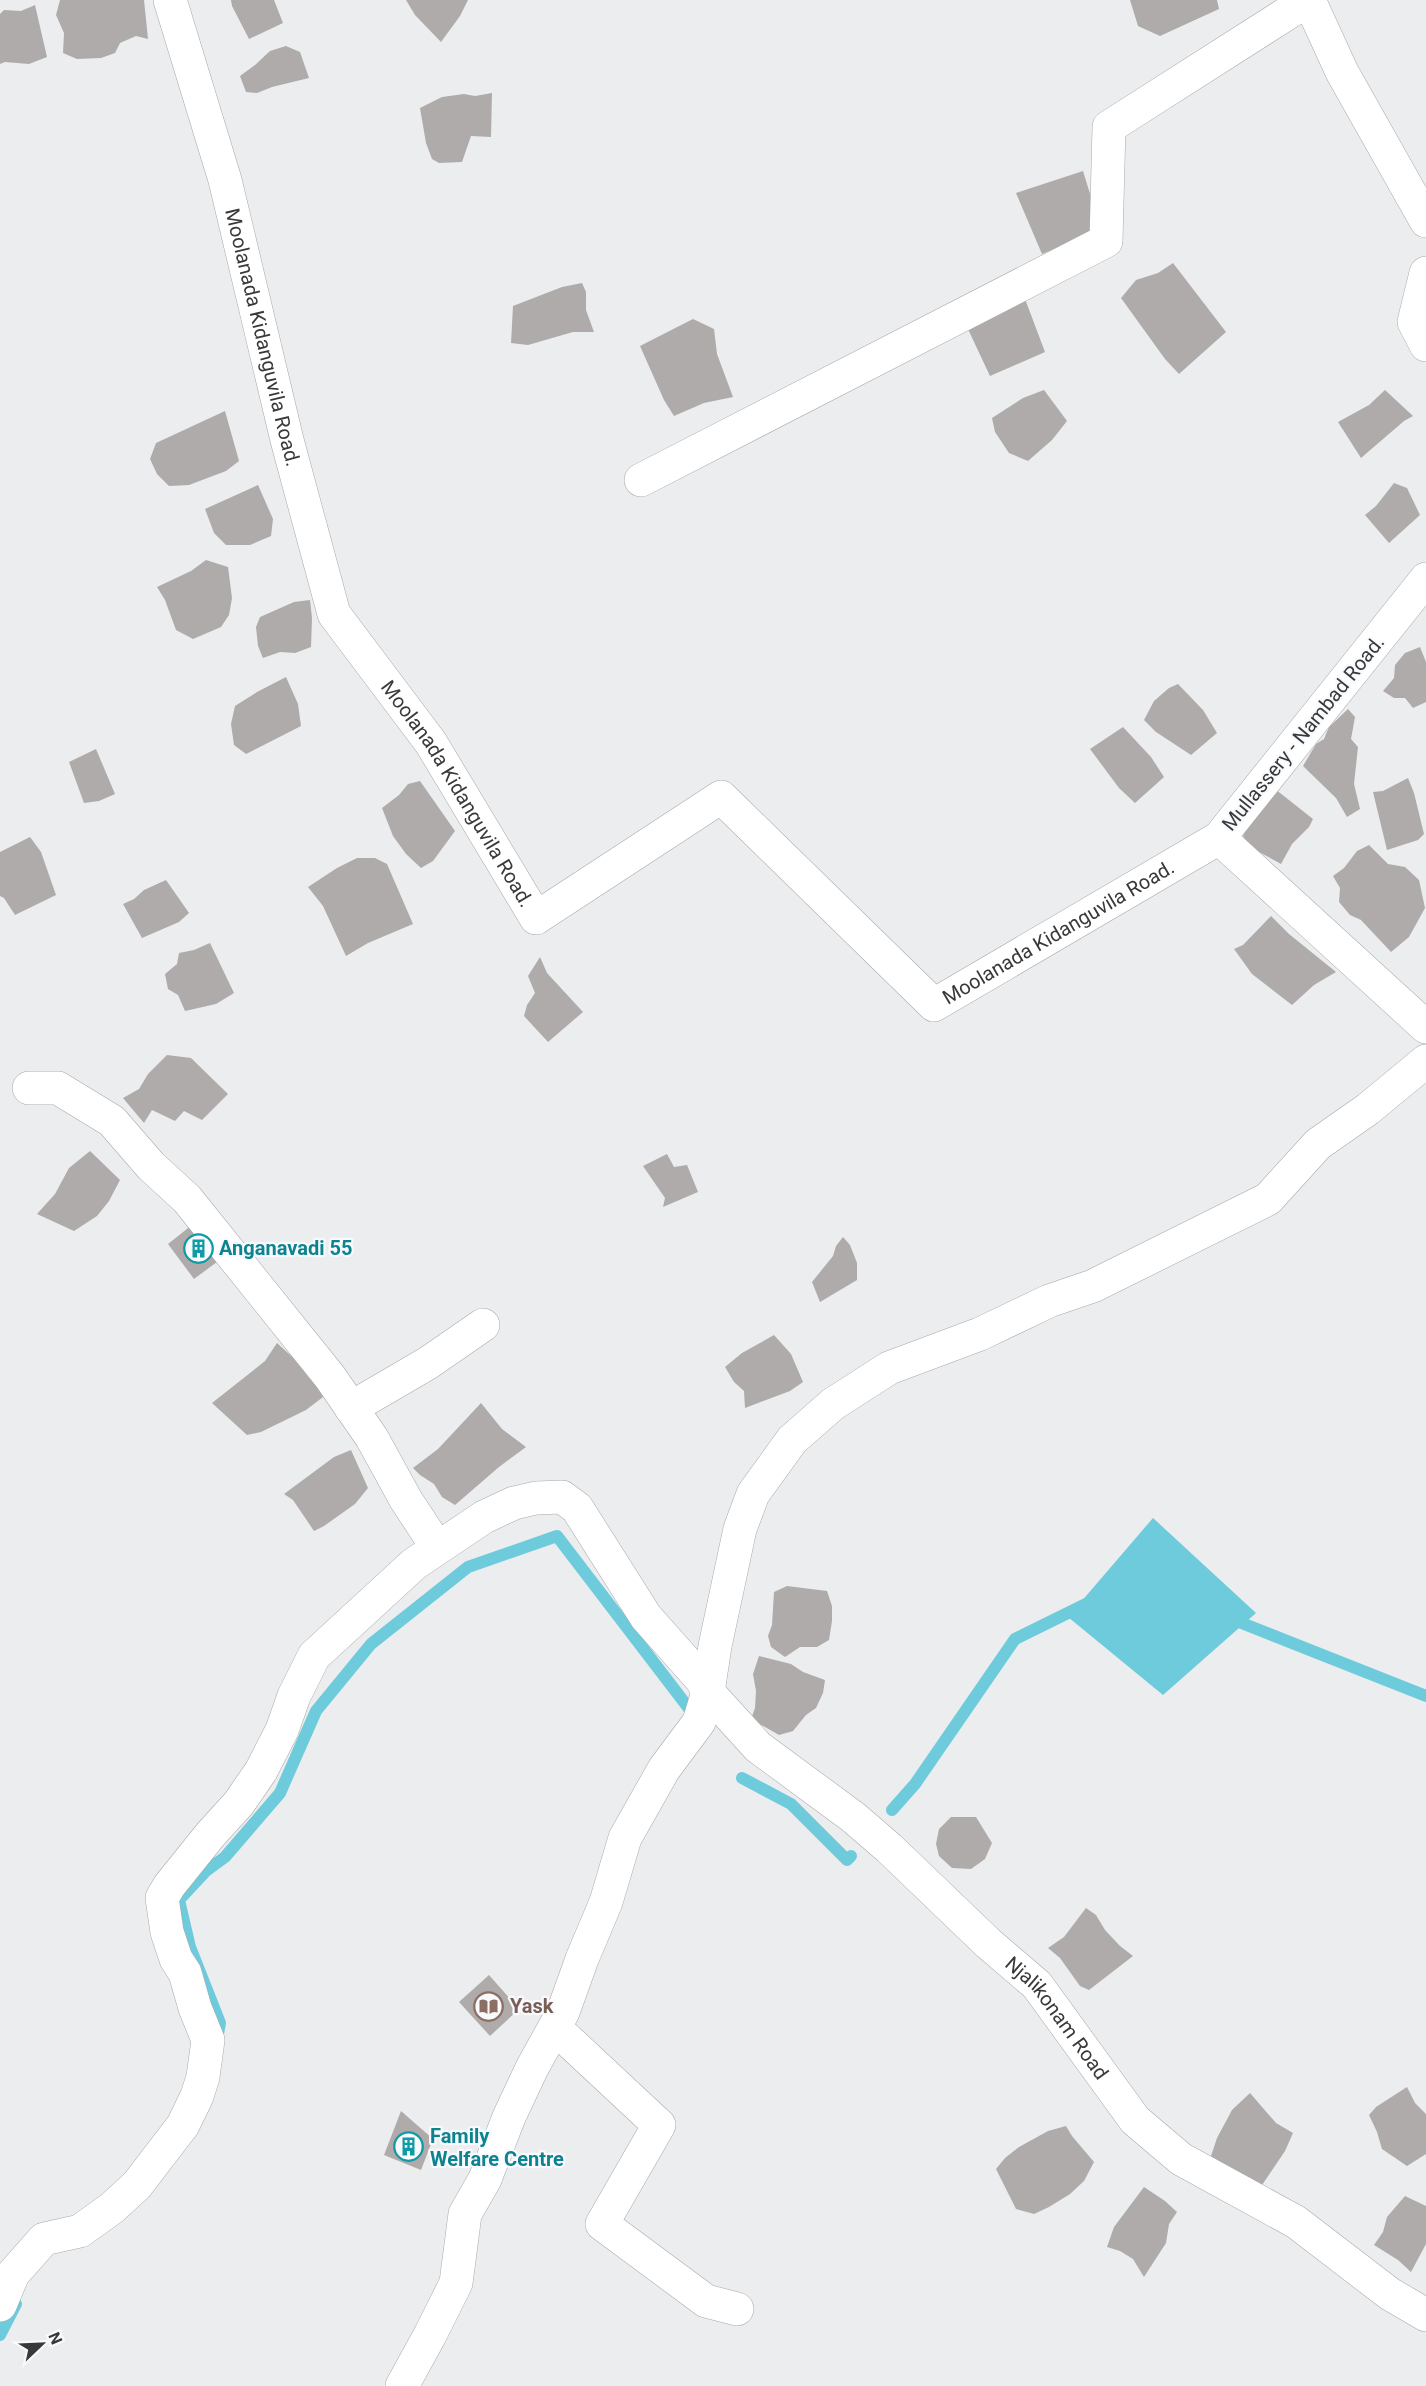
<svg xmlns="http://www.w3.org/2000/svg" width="1426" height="2386" viewBox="0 0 1426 2386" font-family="Roboto,sans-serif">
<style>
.water{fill:#6dcbdc}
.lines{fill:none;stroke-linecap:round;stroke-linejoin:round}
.stream{stroke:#6dcbdc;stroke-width:12}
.building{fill:#afabaa}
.street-casing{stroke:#a7a9ac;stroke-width:34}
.street{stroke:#fff;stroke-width:33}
.labels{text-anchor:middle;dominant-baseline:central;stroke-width:4.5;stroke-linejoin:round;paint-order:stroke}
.street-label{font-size:20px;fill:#38393a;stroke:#f8fafd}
.culture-label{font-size:20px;font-weight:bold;fill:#0d838f;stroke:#f8fafd;text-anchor:start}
.education-label{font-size:20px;font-weight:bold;fill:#785e54;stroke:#f8fafd;text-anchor:start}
</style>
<rect width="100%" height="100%" fill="#ebedef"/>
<!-- water -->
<path class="water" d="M 1153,1518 L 1256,1613 L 1163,1695 L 1068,1617 Z"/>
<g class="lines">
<!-- stream -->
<path class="stream" d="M 1229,1618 L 1426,1696
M 742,1778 L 791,1804 L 847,1860 L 851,1856
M 892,1810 L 915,1784 L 1015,1639 L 1086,1604
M 217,2039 L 220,2023 L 190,1947 L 179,1900 L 206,1871 L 225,1857 L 280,1793 L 316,1711 L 371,1644 L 468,1567 L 557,1536 L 697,1719
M 0,2335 L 16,2304"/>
</g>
<!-- building -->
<path class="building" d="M 60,0 L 144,0 L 148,39 L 136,36 L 120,43 L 115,53 L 101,58 L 77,59 L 63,53 L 64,33 L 56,15 Z
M 231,0 L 274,0 L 283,23 L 249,39 L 232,6 Z
M 406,0 L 468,0 L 460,16 L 441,42 L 415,15 Z
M 1130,0 L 1217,0 L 1219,9 L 1160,36 L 1138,26 Z
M 35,5 L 47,57 L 29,64 L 5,62 L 0,64 L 0,14 L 4,10 L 21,11 Z
M 286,46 L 300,52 L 309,78 L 272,87 L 257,93 L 246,92 L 240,76 L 255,65 L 270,51 Z
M 492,93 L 491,137 L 471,136 L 462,162 L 439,163 L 432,159 L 426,143 L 420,108 L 442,97 L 464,94 L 475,96 Z
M 1083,171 L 1091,197 L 1090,234 L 1042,254 L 1016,193 Z
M 1173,263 L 1226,332 L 1179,374 L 1165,359 L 1121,298 L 1136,280 L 1158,273 Z
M 582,283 L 586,292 L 586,310 L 594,332 L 573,332 L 528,345 L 511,343 L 513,306 L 562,287 Z
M 1025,299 L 1045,352 L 990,376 L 967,327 Z
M 693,319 L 714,329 L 717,354 L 733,397 L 704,403 L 674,416 L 664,400 L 640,346 Z
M 1044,390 L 1067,421 L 1052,440 L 1028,461 L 1009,453 L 995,432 L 992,418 L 1023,398 Z
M 1385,390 L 1413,416 L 1404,421 L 1361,458 L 1338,422 L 1369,405 Z
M 225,411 L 239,461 L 226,471 L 189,485 L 169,486 L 157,474 L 150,459 L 156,443 Z
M 1394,483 L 1407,488 L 1420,515 L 1389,543 L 1365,515 L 1376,506 Z
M 258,485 L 273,519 L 271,536 L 250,545 L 226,545 L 214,533 L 205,509 Z
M 206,560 L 228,567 L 232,598 L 229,615 L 221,627 L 193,639 L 176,630 L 165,600 L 157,587 L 191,571 Z
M 310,600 L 312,618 L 311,647 L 295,653 L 280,652 L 263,658 L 258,646 L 256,627 L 260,617 L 294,602 Z
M 1420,647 L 1426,662 L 1426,702 L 1413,708 L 1405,698 L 1394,698 L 1383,691 L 1394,678 L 1395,665 L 1405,653 Z
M 286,677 L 298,704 L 301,726 L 246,754 L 234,745 L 231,724 L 235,706 L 257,692 Z
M 1178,684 L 1203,710 L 1217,733 L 1191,755 L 1156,732 L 1144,720 L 1154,701 L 1169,688 Z
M 1348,709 L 1355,717 L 1351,739 L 1358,747 L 1354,784 L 1360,809 L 1347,817 L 1336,798 L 1303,766 L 1316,744 L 1324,739 L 1329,727 Z
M 1123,727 L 1151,757 L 1164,777 L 1135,803 L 1119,788 L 1090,749 Z
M 96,749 L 115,794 L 99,801 L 84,803 L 69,762 Z
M 1408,778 L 1414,793 L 1424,834 L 1418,840 L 1387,850 L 1373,792 L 1383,791 Z
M 420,781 L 455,831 L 433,861 L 421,868 L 406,854 L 393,836 L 382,808 L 399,795 L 408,784 Z
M 1275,789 L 1313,819 L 1309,827 L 1292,844 L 1281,864 L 1250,847 L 1243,836 L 1248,825 Z
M 30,837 L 41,852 L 56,895 L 15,915 L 4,898 L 0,896 L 0,852 Z
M 1369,845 L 1388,864 L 1405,867 L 1419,880 L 1425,908 L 1409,937 L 1391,952 L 1361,920 L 1350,915 L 1339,902 L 1340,888 L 1333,876 L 1344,868 L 1357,851 Z
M 357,858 L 375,858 L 387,864 L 413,924 L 368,943 L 346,956 L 323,906 L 308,887 L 337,868 Z
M 166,880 L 189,913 L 179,922 L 142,938 L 123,904 L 134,899 L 144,890 Z
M 1271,916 L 1289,934 L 1336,972 L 1314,985 L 1292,1005 L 1252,974 L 1234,949 L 1243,945 Z
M 210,943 L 234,993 L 216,1004 L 185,1011 L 178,995 L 168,989 L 165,974 L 177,964 L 179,953 L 194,950 Z
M 540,957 L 547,973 L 583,1012 L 548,1042 L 524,1016 L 527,1005 L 535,993 L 528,976 Z
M 167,1055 L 191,1058 L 228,1094 L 202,1120 L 184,1111 L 175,1121 L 152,1110 L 144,1123 L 123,1098 L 139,1089 L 148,1074 Z
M 90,1151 L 120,1180 L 109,1201 L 97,1216 L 74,1231 L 37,1214 L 55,1194 L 69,1168 Z
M 667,1154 L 674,1167 L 687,1165 L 698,1192 L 663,1207 L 665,1198 L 643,1166 Z
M 202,1217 L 229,1253 L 194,1279 L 168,1244 Z
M 843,1237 L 850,1245 L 857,1263 L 857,1280 L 820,1302 L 812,1282 L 833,1256 L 836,1246 Z
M 774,1335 L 791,1354 L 803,1382 L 790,1391 L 745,1408 L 744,1391 L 734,1382 L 725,1367 L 742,1353 Z
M 277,1343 L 312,1375 L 323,1397 L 306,1410 L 261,1432 L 247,1435 L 212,1403 L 265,1361 Z
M 481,1403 L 502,1429 L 526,1447 L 499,1467 L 455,1505 L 442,1497 L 434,1484 L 420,1475 L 413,1468 L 438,1449 Z
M 351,1450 L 368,1488 L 355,1504 L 324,1526 L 314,1531 L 293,1500 L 284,1494 L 334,1457 Z
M 787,1586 L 827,1591 L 832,1606 L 832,1621 L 829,1640 L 817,1647 L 800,1647 L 785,1657 L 771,1647 L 768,1636 L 772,1625 L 774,1592 Z
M 759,1656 L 791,1664 L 803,1672 L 825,1680 L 823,1693 L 816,1708 L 806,1715 L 793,1731 L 779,1735 L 751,1719 L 755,1708 L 756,1691 L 753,1674 Z
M 951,1817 L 976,1817 L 992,1843 L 985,1859 L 971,1869 L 952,1868 L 939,1856 L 936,1844 L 939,1829 Z
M 1086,1908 L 1096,1915 L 1105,1930 L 1120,1946 L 1133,1956 L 1089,1990 L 1080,1986 L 1060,1958 L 1048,1948 L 1064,1937 Z
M 489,1975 L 519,2009 L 490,2036 L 459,2002 Z
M 1407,2087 L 1415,2103 L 1426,2114 L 1426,2154 L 1407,2166 L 1382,2149 L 1377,2132 L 1369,2115 L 1376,2107 Z
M 1250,2093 L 1276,2123 L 1293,2133 L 1285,2151 L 1258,2191 L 1208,2165 L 1217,2138 L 1232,2110 Z
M 401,2111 L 433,2139 L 421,2170 L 384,2155 Z
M 1066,2126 L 1072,2136 L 1094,2162 L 1084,2181 L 1070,2194 L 1049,2207 L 1034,2214 L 1016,2209 L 996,2169 L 1005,2158 L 1019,2147 L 1048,2131 Z
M 1144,2187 L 1165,2201 L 1177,2212 L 1169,2224 L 1166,2243 L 1144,2277 L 1133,2259 L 1120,2251 L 1107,2247 L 1114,2227 Z
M 1405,2196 L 1426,2206 L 1426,2244 L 1411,2272 L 1398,2260 L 1374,2245 L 1383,2232 L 1387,2217 Z"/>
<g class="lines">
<defs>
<g id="street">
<path id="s1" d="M 170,0 L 225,180 L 287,440 L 334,614 L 431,743 L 536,918 L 721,797 L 934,1005 L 1219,838"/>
<path d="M 1309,0 L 1342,72 L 1426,221"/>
<path d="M 1426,273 L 1414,322 L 1426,345"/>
<path d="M 641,480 L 1106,241 L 1109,127 L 1308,0"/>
<path d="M 1426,579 L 1219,838 L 1426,1027"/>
<path d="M 29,1088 L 58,1088 L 112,1121 L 151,1166 L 187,1199 L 330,1377 L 372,1438 L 406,1500 L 437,1547"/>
<path d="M 351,1408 L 428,1363 L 483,1325"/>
<path d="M 555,2028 L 659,2125 L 602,2224 L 706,2301 L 737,2309"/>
<path id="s2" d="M 0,2305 L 13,2274 L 44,2239 L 80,2231 L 112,2208 L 137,2185 L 183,2125 L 197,2096 L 203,2077 L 208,2040 L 195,2008 L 185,1973 L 176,1959 L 167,1932 L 162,1898 L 169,1886 L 210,1835 L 239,1803 L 261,1771 L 282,1730 L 294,1696 L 314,1656 L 414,1564 L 484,1517 L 514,1503 L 536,1498 L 562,1497 L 577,1508 L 646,1617 L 702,1680 L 708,1692 L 758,1747 L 853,1817 L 889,1848 L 988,1943 L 1037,1985 L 1135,2120 L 1181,2159 L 1296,2222 L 1390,2294 L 1426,2315"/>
<path d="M 402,2386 L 430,2335 L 456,2283 L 465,2214 L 485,2179 L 509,2117 L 532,2068 L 563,2012 L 582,1959 L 606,1902 L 625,1838 L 664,1769 L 699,1722 L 708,1692 L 715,1646 L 740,1529 L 753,1494 L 792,1440 L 833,1404 L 889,1368 L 980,1334 L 1049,1301 L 1093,1286 L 1268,1199 L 1318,1144 L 1368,1109 L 1426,1061"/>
</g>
</defs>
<!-- street casing -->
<use href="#street" class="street-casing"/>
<!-- street -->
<use href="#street" class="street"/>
</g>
<!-- icons -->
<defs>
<symbol id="building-ring" viewBox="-11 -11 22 22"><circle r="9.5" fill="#f8fafd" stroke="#0f9aa8" stroke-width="1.5"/><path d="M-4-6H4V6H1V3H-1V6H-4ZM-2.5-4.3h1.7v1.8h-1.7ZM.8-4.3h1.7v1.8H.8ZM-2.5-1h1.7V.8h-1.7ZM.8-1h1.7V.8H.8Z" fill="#0f9aa8"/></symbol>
<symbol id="library-ring" viewBox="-11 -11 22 22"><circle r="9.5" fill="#f8fafd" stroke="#8d6e63" stroke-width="1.5"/><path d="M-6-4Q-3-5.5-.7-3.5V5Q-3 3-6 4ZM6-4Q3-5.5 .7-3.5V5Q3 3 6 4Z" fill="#8d6e63"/></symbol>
</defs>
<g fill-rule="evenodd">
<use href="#building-ring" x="182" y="1232" width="33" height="33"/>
<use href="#library-ring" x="472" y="1990" width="33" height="33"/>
<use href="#building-ring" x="392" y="2130" width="33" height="33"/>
</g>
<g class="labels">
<!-- street labels -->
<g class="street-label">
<text stroke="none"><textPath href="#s1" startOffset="350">Moolanada Kidanguvila Road.</textPath></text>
<text transform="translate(1303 733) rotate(-51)">Mullassery - Nambad Road.</text>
<text stroke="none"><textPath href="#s1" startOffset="854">Moolanada Kidanguvila Road.</textPath></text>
<text stroke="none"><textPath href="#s1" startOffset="1664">Moolanada Kidanguvila Road.</textPath></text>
<text stroke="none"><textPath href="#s2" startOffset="1821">Njalikonam Road</textPath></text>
</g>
<!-- culture labels -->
<g class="culture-label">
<text x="219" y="1248">Anganavadi 55</text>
<text x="430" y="2136">Family<tspan x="430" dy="23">Welfare Centre</tspan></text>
</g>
<!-- education labels -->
<g class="education-label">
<text x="510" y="2006">Yask</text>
</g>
</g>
<!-- north arrow -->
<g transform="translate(42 2344) rotate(67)" stroke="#f8fafd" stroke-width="4.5" paint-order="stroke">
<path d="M0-4.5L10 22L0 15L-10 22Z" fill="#38393a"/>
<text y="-9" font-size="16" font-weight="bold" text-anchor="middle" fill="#38393a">N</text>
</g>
</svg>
